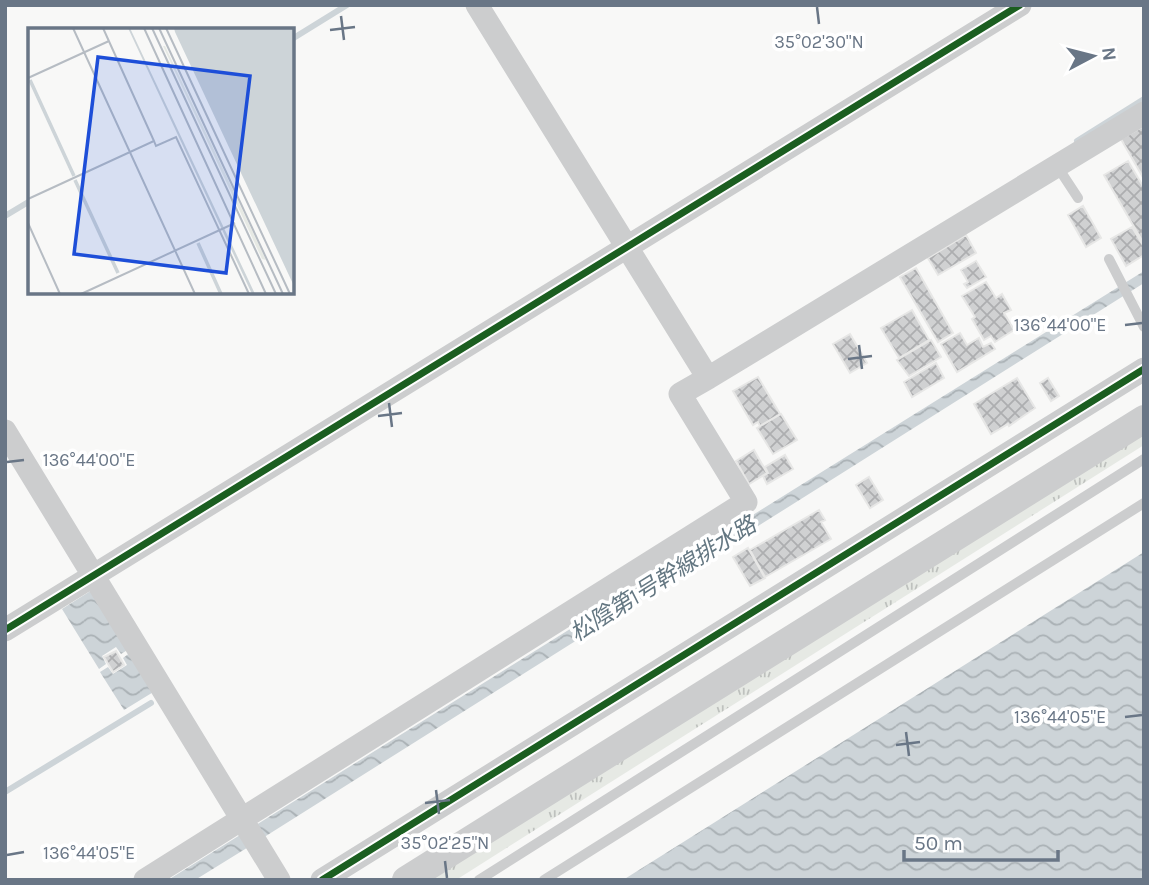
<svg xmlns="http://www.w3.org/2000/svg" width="1149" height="885" viewBox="0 0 1149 885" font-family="Karla,'Noto Sans JP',sans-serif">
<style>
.grass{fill:url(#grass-tufts)}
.water{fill:url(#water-waves)}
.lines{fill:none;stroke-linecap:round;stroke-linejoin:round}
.stream{stroke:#cdd4d8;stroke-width:6}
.building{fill:url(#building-cross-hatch);stroke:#e7e7e6;stroke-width:2}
.service{stroke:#cccdce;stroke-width:10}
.minor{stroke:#cccdce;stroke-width:23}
.tertiary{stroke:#cccdce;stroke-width:28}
.cycleway-casing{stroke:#fff;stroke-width:11}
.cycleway{stroke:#1b5e20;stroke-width:7}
.ticks{fill:none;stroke:#697686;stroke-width:2.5}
.labels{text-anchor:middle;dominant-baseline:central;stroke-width:7;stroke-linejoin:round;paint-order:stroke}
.water-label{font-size:23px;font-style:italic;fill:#647782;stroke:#fff}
.inset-river{fill:none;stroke:#cdd4d8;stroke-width:3.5}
.inset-road{fill:none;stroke:#b6bcc3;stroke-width:2}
.view{fill:#1d4ed8;fill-opacity:0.15;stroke:#1d4ed8;stroke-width:3.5}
.inset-edge{fill:none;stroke:#697686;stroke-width:3.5}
.ticks-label{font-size:18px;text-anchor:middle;fill:#697686;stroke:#fff;stroke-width:7;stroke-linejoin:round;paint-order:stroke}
</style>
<defs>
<pattern id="grass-tufts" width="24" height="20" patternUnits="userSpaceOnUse" patternTransform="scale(1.75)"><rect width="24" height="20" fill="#e6e9e4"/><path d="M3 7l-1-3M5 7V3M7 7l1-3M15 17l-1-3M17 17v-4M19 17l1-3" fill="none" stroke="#bec1be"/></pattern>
<pattern id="water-waves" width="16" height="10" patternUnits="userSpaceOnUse" patternTransform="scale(1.75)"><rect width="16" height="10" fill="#cdd4d8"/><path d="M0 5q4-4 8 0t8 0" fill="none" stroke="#aab1b5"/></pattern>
<pattern id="building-cross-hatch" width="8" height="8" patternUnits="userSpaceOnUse" patternTransform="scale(1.75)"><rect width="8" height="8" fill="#d0d1d2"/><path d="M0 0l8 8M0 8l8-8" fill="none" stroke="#adaeb0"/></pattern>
</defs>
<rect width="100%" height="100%" fill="#f8f8f7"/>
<!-- grass -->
<path class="grass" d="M 1144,433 L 1144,445 L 456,880 L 428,880 Z"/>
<!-- water -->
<path class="water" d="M 1144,271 L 1144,283 L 250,846 L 195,880 L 168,880 Z
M 1144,552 L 1144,880 L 623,880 Z
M 92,590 L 129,649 L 121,654 L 116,647 L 102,656 L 106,664 L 99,669 L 62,609 Z
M 131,652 L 155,691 L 124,710 L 100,672 L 108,667 L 113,674 L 127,665 L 123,658 Z"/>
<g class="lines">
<!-- stream -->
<path class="stream" d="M 292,39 L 347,5
M 1077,141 L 1144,99
M 5,216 L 30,201
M 5,792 L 151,703"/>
</g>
<!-- building -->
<path class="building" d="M 1144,126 L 1144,179 L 1121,139 Z
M 1128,161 L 1144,188 L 1144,244 L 1104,175 Z
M 1083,206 L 1101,238 L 1086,247 L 1068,215 Z
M 1132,227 L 1144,247 L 1144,255 L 1126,266 L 1111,239 Z
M 966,235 L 976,253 L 938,275 L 928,258 Z
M 976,261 L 986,277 L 967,288 L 964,284 L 968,282 L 961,270 Z
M 916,268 L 953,333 L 938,342 L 900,277 Z
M 986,282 L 996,298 L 1002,294 L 1011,310 L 1004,313 L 1014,330 L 995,342 L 991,336 L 984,340 L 972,319 L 975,317 L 962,296 Z
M 912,310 L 929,340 L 899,358 L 881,328 Z
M 960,333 L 967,345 L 979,338 L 983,347 L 991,343 L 995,349 L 957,372 L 941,344 Z
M 850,334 L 867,363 L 850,373 L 833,344 Z
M 931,340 L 941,357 L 909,376 L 897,360 Z
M 936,363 L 944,378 L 912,397 L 904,382 Z
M 758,377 L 780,414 L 760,426 L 758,422 L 753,425 L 733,391 Z
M 1017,378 L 1035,408 L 1009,426 L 1008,424 L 991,434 L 974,404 Z
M 1048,378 L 1059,396 L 1051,401 L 1040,383 Z
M 781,414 L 797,440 L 773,454 L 757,428 Z
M 754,450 L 767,473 L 749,484 L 736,461 Z
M 785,455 L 793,469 L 767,484 L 763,476 L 768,473 L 765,467 Z
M 869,477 L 883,500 L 870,508 L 856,485 Z
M 819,510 L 825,520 L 821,522 L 831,539 L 765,577 L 750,550 Z
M 748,548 L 765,578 L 750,586 L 733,557 Z
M 116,651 L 124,665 L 113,672 L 104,657 Z"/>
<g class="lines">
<!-- service -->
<path class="service" d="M 1057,166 L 1078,198
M 1109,259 L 1144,327
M 479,880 L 1144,459
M 544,880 L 1144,503"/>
<!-- minor -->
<path class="minor" d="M 477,5 L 708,378 L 1144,113
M 5,431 L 279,880
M 5,630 L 1020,5
M 145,880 L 746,502 L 680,394 L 708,378
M 322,880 L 1144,369"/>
<!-- tertiary -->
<path class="tertiary" d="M 406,880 L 1144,419"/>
<defs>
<path id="cycleway" d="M 5,630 L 1020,5
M 322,880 L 1144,369"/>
</defs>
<!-- cycleway casing -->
<use href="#cycleway" class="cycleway-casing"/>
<!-- cycleway -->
<use href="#cycleway" class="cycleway"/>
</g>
<!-- ticks -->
<path class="ticks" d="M 817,7 L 819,24M 341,16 L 344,40M 330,30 L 355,27M 1125,325 L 1142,323M 859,345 L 862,369M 848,359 L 872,356M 389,403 L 392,427M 378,416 L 402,413M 7,462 L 24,460M 1125,717 L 1142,715M 906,732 L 909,756M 896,745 L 920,742M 436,790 L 439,814M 425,803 L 450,800M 7,855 L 24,852M 445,861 L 447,878"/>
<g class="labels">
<!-- water labels -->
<g class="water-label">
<text transform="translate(663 579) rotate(-32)">松陰第1号幹線排水路</text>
</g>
</g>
<!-- overview -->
<g transform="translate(28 28)">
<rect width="266" height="266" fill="#f8f8f7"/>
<path d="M 135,18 L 137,18 L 238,232 L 234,231 Z" fill="#e6e9e4"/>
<path d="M 100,0 L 102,0 L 227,266 L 224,266 ZM 146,0 L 266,0 L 266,258 L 147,4 Z" fill="#cdd4d8"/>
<path class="inset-river" d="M 2,52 L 46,148M 47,152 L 90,245M 170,215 L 193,266"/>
<path class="inset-road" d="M 45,0 L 167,266M 116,0 L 238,266M 124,0 L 248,266M 131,0 L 255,266M 138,0 L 262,266M 0,50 L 81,13M 126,113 L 128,118 L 148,109 L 221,266M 0,171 L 126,113 L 75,0M 0,195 L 32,266M 53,266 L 207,195"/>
<path class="view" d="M 70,29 L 222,48 L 198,245 L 46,226 Z"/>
<rect width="266" height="266" class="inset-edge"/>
</g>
<g class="ticks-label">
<text x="819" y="48">35°02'30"N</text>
<text x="1060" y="331">136°44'00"E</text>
<text x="89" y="466">136°44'00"E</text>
<text x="1060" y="723">136°44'05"E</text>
<text x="445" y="849">35°02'25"N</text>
<text x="89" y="859">136°44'05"E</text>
</g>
<!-- border -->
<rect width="1149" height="885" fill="none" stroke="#697686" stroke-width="14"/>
<!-- north arrow -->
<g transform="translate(1093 56) rotate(83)" stroke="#ffffff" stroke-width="5" paint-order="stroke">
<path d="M0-5L12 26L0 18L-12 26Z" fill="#697686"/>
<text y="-10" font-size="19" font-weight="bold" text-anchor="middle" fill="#697686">N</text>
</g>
<!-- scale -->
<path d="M904 850v10h154v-10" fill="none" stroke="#697686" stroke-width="3.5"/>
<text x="914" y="850" font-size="21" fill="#697686" stroke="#ffffff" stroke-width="5" paint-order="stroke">50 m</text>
</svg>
